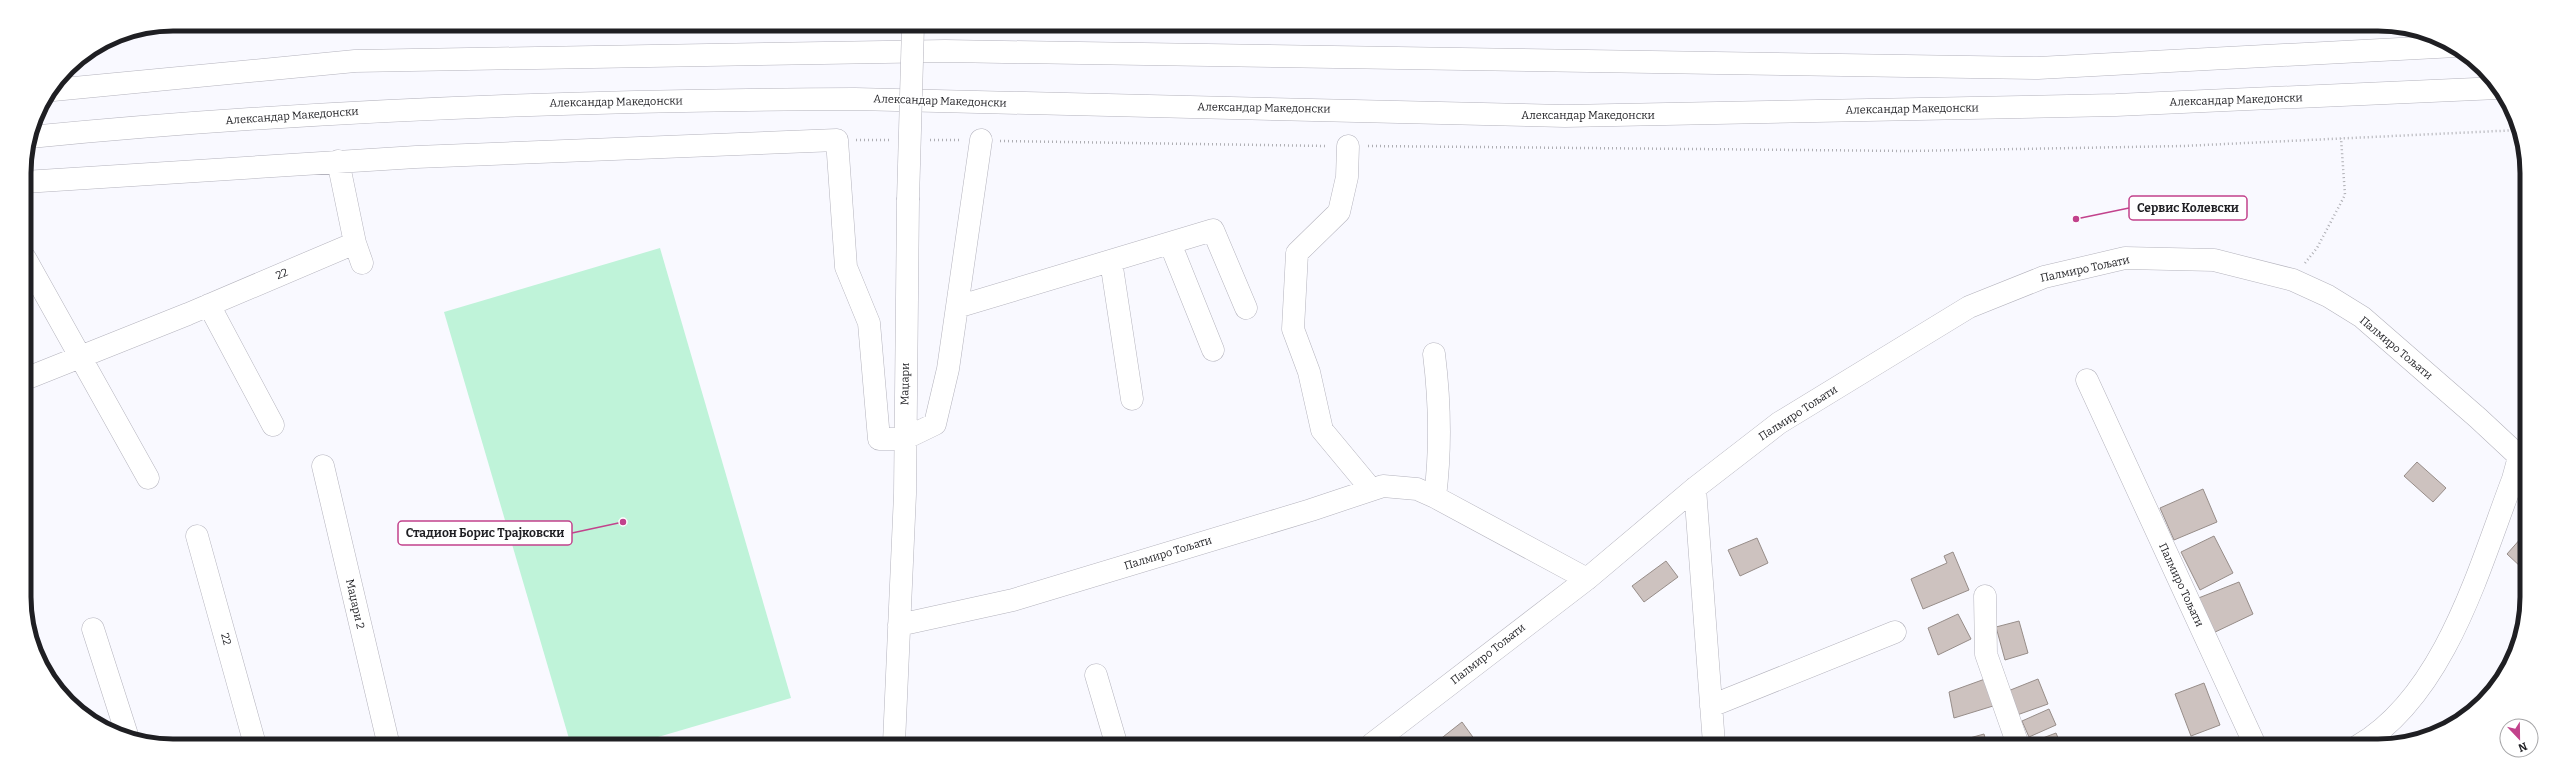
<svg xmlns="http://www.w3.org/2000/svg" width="2551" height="770" viewBox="0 0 2551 770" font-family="Bitter,serif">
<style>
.green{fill:#bff3d9}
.building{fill:#cdc2bf;stroke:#978d89}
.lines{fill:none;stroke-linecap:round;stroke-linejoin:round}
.minor-casing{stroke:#b4b3bd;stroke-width:23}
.path{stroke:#aeaeb3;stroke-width:2.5;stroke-dasharray:1 3;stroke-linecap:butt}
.minor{stroke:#fff;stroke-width:22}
.minor-bridge-casing{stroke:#b4b3bd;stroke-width:23;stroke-linecap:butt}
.minor-bridge{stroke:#fff;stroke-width:22}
.labels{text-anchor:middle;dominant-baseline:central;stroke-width:3;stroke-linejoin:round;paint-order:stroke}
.street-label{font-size:11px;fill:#1f1f23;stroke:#fff}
.rim{fill:none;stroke:#1f1f23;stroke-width:5}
.leader{fill:none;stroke:#c2428c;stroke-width:1.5}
.callout-dot{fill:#c2428c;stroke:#fff;stroke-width:1.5}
.callout{fill:#fff;stroke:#c2428c;stroke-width:1.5}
.callout-label{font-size:12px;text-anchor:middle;font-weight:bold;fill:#1f1f23}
</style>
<rect width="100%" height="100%" fill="#f9f9ff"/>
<!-- green -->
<path class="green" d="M 660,248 L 791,698 L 641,742 L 570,742 L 444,312 Z"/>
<!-- building -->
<path class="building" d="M 2417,462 L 2446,488 L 2433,502 L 2404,476 Z
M 2203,489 L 2217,522 L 2174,540 L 2160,508 Z
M 2214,536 L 2233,573 L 2200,590 L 2181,552 Z
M 2522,537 L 2522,568 L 2507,554 Z
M 1757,538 L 1768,563 L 1740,576 L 1728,550 Z
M 1953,552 L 1969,590 L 1923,609 L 1911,579 L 1947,563 L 1944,556 Z
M 1666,561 L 1678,577 L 1644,602 L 1632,586 Z
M 2239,582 L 2253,614 L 2211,634 L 2196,599 Z
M 1958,614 L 1971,639 L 1938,655 L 1928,628 Z
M 2019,621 L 2028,653 L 2005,660 L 1996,627 Z
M 1985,679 L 1993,706 L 1954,718 L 1949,692 Z
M 2038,679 L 2048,704 L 2017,715 L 2008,691 Z
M 2204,683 L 2220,725 L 2191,736 L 2175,694 Z
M 2049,709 L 2056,725 L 2029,737 L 2022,721 Z
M 1462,722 L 1475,740 L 1470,744 L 1434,744 Z
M 2056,733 L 2061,745 L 2028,745 L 2027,744 Z
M 1984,734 L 1987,745 L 1949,745 L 1948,744 Z"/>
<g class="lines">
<defs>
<path id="minor" d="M 53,90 L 355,61 L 945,51 L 2038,68 L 2456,46
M 30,137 C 304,110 579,100 855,99 L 1565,116 L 2116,105 L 2498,88
M 1348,146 L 1347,177 L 1339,212 L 1297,253 L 1293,329 L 1309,372 L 1322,430 L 1371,489
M 338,161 L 355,243
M 24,182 L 416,157 L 837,140 L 846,267 L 869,323 L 879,439 L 904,439 L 935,424 L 948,369 L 981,140
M 1170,243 L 1213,350
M 25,258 L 148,478
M 1111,261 L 1132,399
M 209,305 L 273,425
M 957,307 L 1213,230 L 1246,308
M 1434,354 C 1440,402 1441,449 1435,497
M 25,379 L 188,314 L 355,243 L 362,263
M 2087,380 L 2255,745
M 323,466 L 388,742
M 1695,488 L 1714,744
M 197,536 L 254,741
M 1985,596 L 1986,654 L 2018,745
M 899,625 L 1013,600 L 1311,510 L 1383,486 L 1417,489 L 1435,497 L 1587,579
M 93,629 L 128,738
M 1096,675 L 1116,743
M 1711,706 L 1895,632
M 894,743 L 905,494 L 908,200
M 1372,744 L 1587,579 L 1695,488 L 1779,423 L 1969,307 L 2044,277 L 2125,258 L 2214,260 L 2293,280 L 2328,296 L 2362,317 L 2478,418 L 2523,460
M 2358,746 C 2445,695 2479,568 2513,479 L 2519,457"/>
</defs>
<!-- minor casing -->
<use href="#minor" class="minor-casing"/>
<!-- path -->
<path class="path" d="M 1735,27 L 1836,30 L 1933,28
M 856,140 L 889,140
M 930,140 L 961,140
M 1000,141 L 1327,146
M 1368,146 L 1909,151 L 2183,146 L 2519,130
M 2305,263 L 2317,248 L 2345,195 L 2341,138"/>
<!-- minor -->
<use href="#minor" class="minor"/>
<defs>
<path id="minor-bridge" d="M 908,200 L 913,26"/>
</defs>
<!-- minor-bridge casing -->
<use href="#minor-bridge" class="minor-bridge-casing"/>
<!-- minor-bridge -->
<use href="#minor-bridge" class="minor-bridge"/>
</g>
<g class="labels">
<!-- street labels -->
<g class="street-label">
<text transform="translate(2236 100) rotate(-2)">Александар Македонски</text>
<text transform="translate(940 101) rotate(2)">Александар Македонски</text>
<text transform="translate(616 102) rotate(-1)">Александар Македонски</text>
<text transform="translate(1264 108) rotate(1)">Александар Македонски</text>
<text transform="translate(1912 109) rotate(-1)">Александар Македонски</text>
<text x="1588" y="115">Александар Македонски</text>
<text transform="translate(292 116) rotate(-4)">Александар Македонски</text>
<text transform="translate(2085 269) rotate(-12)">Палмиро Тољати</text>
<text transform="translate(282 274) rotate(-23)">22</text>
<text transform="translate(2396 348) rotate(40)">Палмиро Тољати</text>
<text transform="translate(905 384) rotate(-89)">Маџари</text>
<text transform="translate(1798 413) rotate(-33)">Палмиро Тољати</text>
<text transform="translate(1168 553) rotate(-17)">Палмиро Тољати</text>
<text transform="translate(2181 585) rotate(65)">Палмиро Тољати</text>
<text transform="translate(355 604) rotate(77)">Маџари 2</text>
<text transform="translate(226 639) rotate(75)">22</text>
<text transform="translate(1488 654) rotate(-38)">Палмиро Тољати</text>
</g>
</g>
<!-- crop -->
<path d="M0 0H2551V770H0ZM173 31H2378A142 142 0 0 1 2520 173V597A142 142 0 0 1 2378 739H173A142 142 0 0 1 31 597V173A142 142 0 0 1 173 31Z" fill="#fff" fill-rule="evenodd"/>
<path class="rim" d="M173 31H2378A142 142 0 0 1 2520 173V597A142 142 0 0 1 2378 739H173A142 142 0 0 1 31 597V173A142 142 0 0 1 173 31Z"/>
<!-- callouts -->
<path class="leader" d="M2076 219L2129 208M623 522L572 533"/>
<g class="callout-dot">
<circle cx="2076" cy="219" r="4"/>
<circle cx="623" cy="522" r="4"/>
</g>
<g class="callout">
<rect x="2129" y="196" width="118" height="24" rx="4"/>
<rect x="398" y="521" width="174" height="24" rx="4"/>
</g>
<g class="callout-label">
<text x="2188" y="212">Сервис Колевски</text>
<text x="485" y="537">Стадион Борис Трајковски</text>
</g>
<!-- north arrow -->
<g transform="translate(2519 738) rotate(158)"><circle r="19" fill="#ffffff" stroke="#a5a5a7"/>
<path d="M0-3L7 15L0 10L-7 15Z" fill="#c2428c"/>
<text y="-6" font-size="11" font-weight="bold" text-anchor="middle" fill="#1f1f23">N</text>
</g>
</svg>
